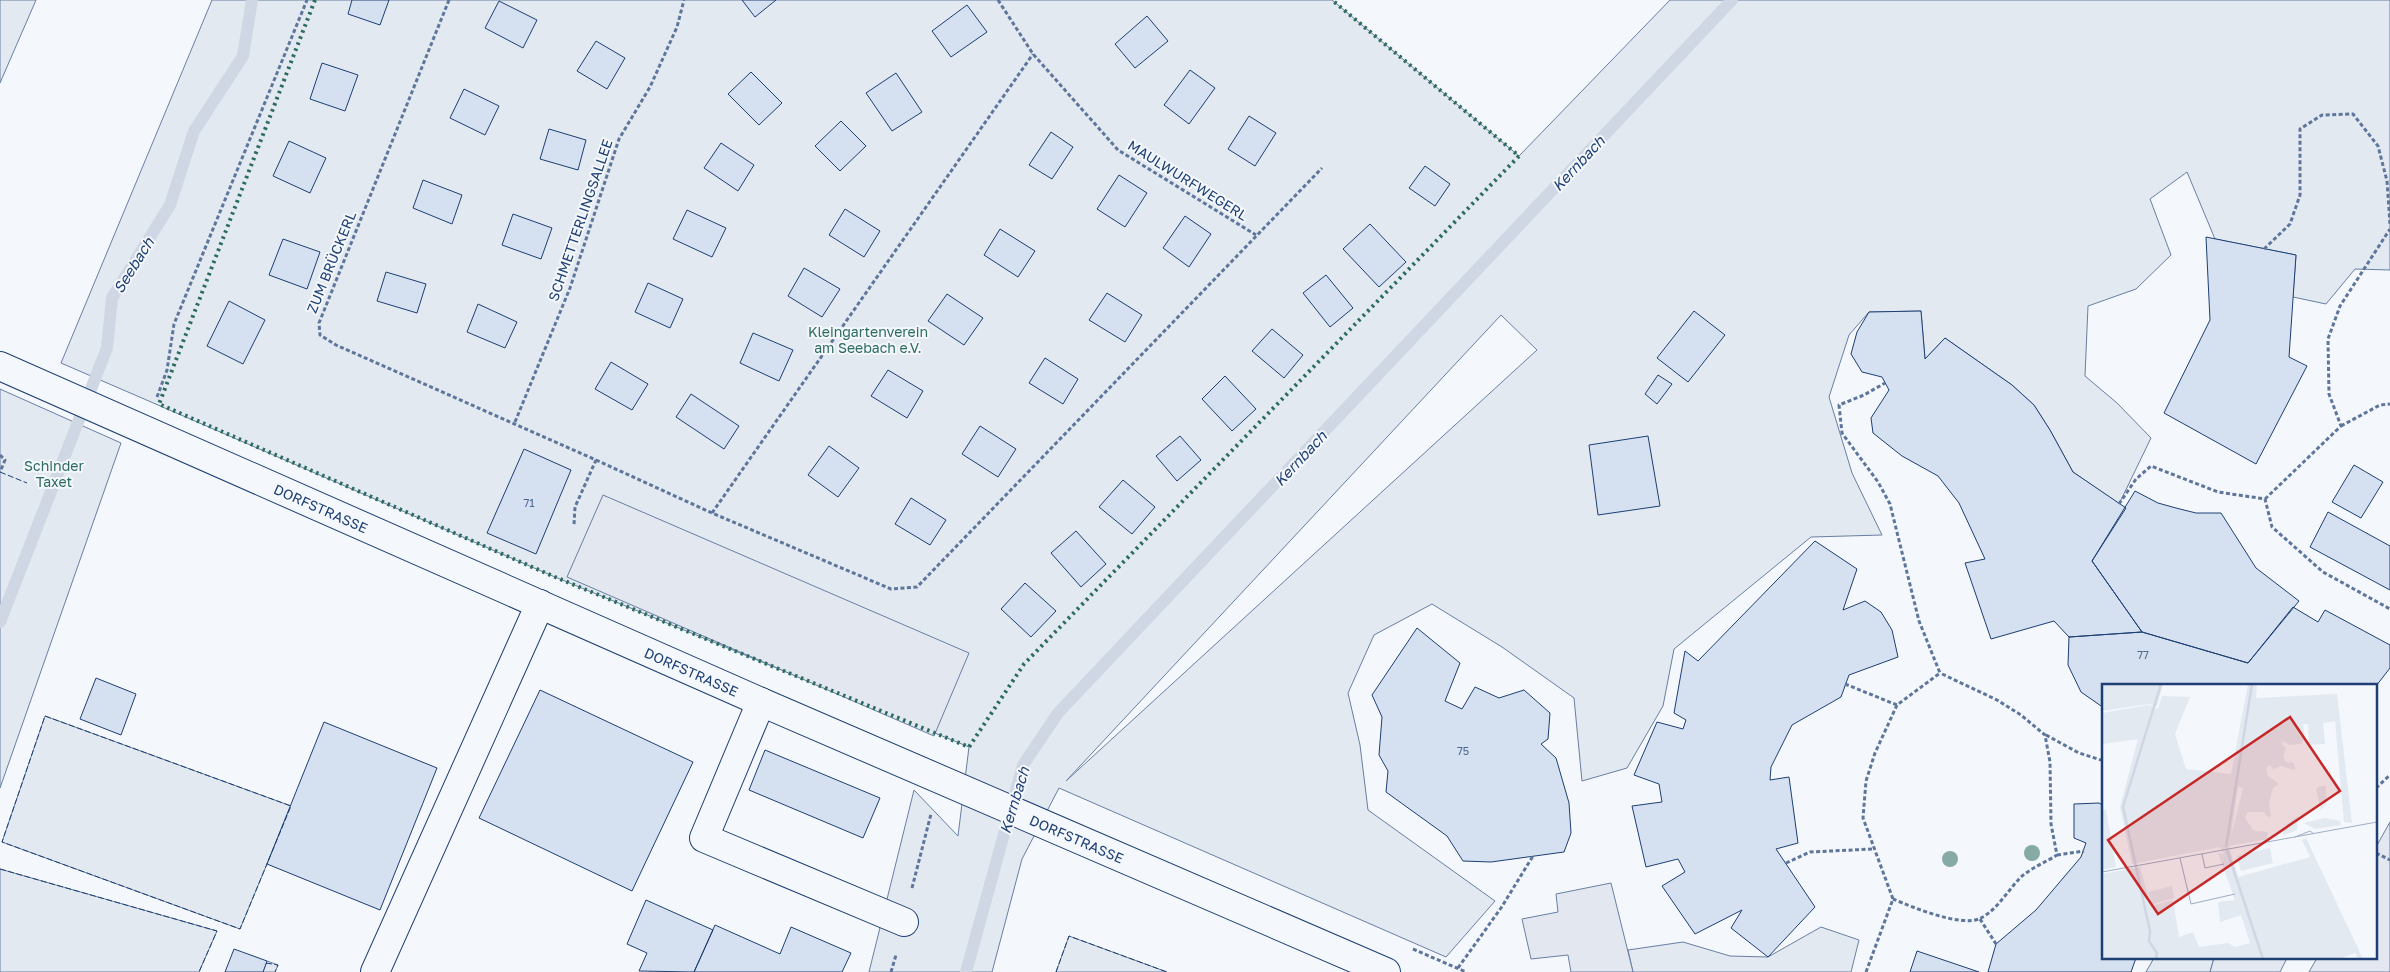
<svg xmlns="http://www.w3.org/2000/svg" width="2390" height="972" viewBox="0 0 2390 972" font-family="'Golos Text',sans-serif">
<style>
.green{fill:#e3e9f0;stroke:#687fa3;fill-rule:evenodd}
.parking{fill:#e3e8f0;stroke:#687fa3}
.lines{fill:none;stroke-linecap:round;stroke-linejoin:round}
.stream{stroke:#cfd7e4;stroke-width:12}
.building{fill:#d5e0f0;stroke:#1d3f73}
.minor-casing{stroke:#1d3f73;stroke-width:30}
.path{stroke:#5e769c;stroke-width:3;stroke-dasharray:4 2.5;stroke-linecap:butt}
.minor{stroke:#f4f7fb;stroke-width:28}
.hedge{stroke:#2c6c60;stroke-width:4;stroke-dasharray:2.5 4;stroke-linecap:butt}
.fence{stroke:#1d3f73;stroke-width:1;stroke-dasharray:6 2.5;stroke-linecap:butt}
.tree{fill:#86aba6}
.labels{text-anchor:middle;dominant-baseline:central;stroke-width:4;stroke-linejoin:round;paint-order:stroke}
.number-label{font-size:11px;fill:#4b6792}
.street-label{font-size:14px;fill:#1d3f73;stroke:#f4f7fb}
.park-label{font-size:14px;fill:#2c6c60;stroke:#f4f7fb}
.water-label{font-size:15px;font-style:italic;fill:#1d3f73;stroke:#f4f7fb}
.inset-river{fill:none;stroke:#cfd7e4;stroke-width:2.5}
.inset-road{fill:none;stroke:#9eadc5;stroke-width:1}
.view{fill:#c62828;fill-opacity:0.15;stroke:#c62828;stroke-width:2.5}
.inset-edge{fill:none;stroke:#1d3f73;stroke-width:2.5}
</style>
<rect width="100%" height="100%" fill="#f4f7fb"/>
<!-- green -->
<path class="green" d="M 0,0 L 36,0 L 0,83 Z
M 212,0 L 1332,0 L 1519,156 L 1670,0 L 2390,0 L 2390,270 L 2355,269 L 2326,304 L 2293,297 L 2296,255 L 2215,239 L 2187,172 L 2150,199 L 2171,255 L 2136,289 L 2088,306 L 2085,376 L 2117,403 L 2151,438 L 2119,504 L 2073,472 L 2050,430 L 2034,405 L 2012,385 L 1945,338 L 1925,359 L 1921,311 L 1869,312 L 1849,335 L 1829,397 L 1852,473 L 1882,535 L 1811,537 L 1674,649 L 1663,706 L 1627,768 L 1582,781 L 1574,698 L 1502,647 L 1432,604 L 1374,635 L 1348,693 L 1360,745 L 1368,810 L 1495,901 L 1446,957 L 1059,788 L 1022,859 L 992,972 L 869,972 L 914,790 L 958,836 L 969,747 L 555,577 L 61,363 ZM 1501,315 L 1537,350 L 1066,781 Z
M 0,389 L 121,443 L 0,788 Z
M 45,716 L 291,806 L 240,929 L 2,842 Z
M 0,869 L 217,931 L 199,972 L 0,972 Z
M 1821,927 L 1859,940 L 1851,972 L 1633,972 L 1628,950 L 1683,942 L 1730,956 L 1768,957 Z
M 1069,936 L 1167,972 L 1056,972 Z
M 2154,958 L 2214,958 L 2210,972 L 2146,972 Z
M 267,961 L 278,965 L 275,972 L 263,972 Z"/>
<!-- parking -->
<path class="parking" d="M 603,495 L 969,653 L 934,736 L 567,577 Z
M 2390,822 L 2390,972 L 2309,972 L 2317,958 L 2376,958 L 2376,847 Z
M 1611,883 L 1633,972 L 1571,972 L 1568,955 L 1531,959 L 1522,919 L 1558,912 L 1556,894 Z
M 2214,958 L 2287,958 L 2280,972 L 2210,972 Z"/>
<g class="lines">
<!-- stream -->
<path class="stream" d="M 0,622 L 107,348 L 112,298 L 170,205 L 194,131 L 243,56 L 252,0
M 966,972 L 1023,765 L 1058,713 L 1732,0"/>
</g>
<!-- building -->
<path class="building" d="M 352,0 L 389,0 L 380,25 L 348,14 Z
M 742,0 L 776,0 L 755,17 Z
M 499,1 L 537,20 L 523,48 L 485,28 Z
M 967,5 L 987,32 L 951,57 L 932,31 Z
M 1147,16 L 1168,41 L 1135,68 L 1115,44 Z
M 596,41 L 625,58 L 607,89 L 577,71 Z
M 322,63 L 358,75 L 345,111 L 310,99 Z
M 1190,70 L 1215,88 L 1189,124 L 1164,105 Z
M 751,72 L 782,103 L 759,125 L 728,94 Z
M 896,73 L 922,112 L 892,131 L 866,93 Z
M 464,89 L 499,106 L 485,135 L 450,118 Z
M 1249,116 L 1276,133 L 1255,166 L 1228,149 Z
M 841,121 L 866,146 L 840,171 L 815,146 Z
M 549,129 L 586,140 L 578,170 L 540,159 Z
M 1051,132 L 1073,147 L 1052,179 L 1029,165 Z
M 289,141 L 326,158 L 310,193 L 273,176 Z
M 721,143 L 754,165 L 738,191 L 704,168 Z
M 1425,166 L 1450,184 L 1435,206 L 1409,188 Z
M 1119,175 L 1147,193 L 1125,227 L 1097,209 Z
M 423,180 L 462,195 L 452,224 L 413,208 Z
M 845,209 L 880,231 L 864,257 L 829,235 Z
M 687,210 L 726,228 L 712,257 L 673,239 Z
M 513,214 L 552,228 L 541,259 L 502,245 Z
M 1185,216 L 1211,234 L 1189,267 L 1163,248 Z
M 1370,224 L 1406,262 L 1379,287 L 1343,249 Z
M 1000,229 L 1035,251 L 1018,277 L 984,255 Z
M 2206,237 L 2296,255 L 2289,357 L 2307,366 L 2256,464 L 2164,413 L 2210,320 Z
M 283,239 L 320,252 L 307,289 L 269,275 Z
M 804,268 L 840,289 L 822,317 L 788,296 Z
M 386,272 L 426,284 L 417,313 L 377,301 Z
M 1326,275 L 1353,308 L 1330,327 L 1303,293 Z
M 648,283 L 683,299 L 670,328 L 635,312 Z
M 1107,293 L 1142,315 L 1125,342 L 1089,320 Z
M 947,294 L 983,318 L 964,345 L 928,321 Z
M 229,301 L 265,320 L 243,364 L 207,346 Z
M 478,304 L 517,322 L 505,348 L 467,332 Z
M 1694,311 L 1725,335 L 1688,382 L 1657,358 Z
M 1921,311 L 1925,359 L 1945,338 L 2012,385 L 2034,405 L 2050,430 L 2073,472 L 2126,508 L 2092,561 L 2142,632 L 2069,637 L 2054,621 L 1991,639 L 1965,563 L 1985,559 L 1959,503 L 1938,476 L 1902,456 L 1873,433 L 1871,418 L 1889,390 L 1882,377 L 1862,372 L 1851,354 L 1857,332 L 1869,312 Z
M 1272,329 L 1303,355 L 1284,378 L 1252,351 Z
M 753,333 L 793,350 L 779,381 L 740,363 Z
M 1045,358 L 1078,379 L 1063,404 L 1029,383 Z
M 611,362 L 648,384 L 632,410 L 595,389 Z
M 888,370 L 923,391 L 907,418 L 871,396 Z
M 1658,375 L 1672,384 L 1657,404 L 1645,394 Z
M 1225,376 L 1256,409 L 1232,431 L 1202,399 Z
M 691,394 L 739,426 L 724,449 L 676,417 Z
M 980,426 L 1016,449 L 998,477 L 962,454 Z
M 1180,436 L 1201,460 L 1177,481 L 1156,456 Z
M 1648,436 L 1660,506 L 1598,515 L 1589,445 Z
M 829,446 L 859,468 L 838,497 L 808,475 Z
M 524,449 L 571,470 L 536,554 L 487,533 Z
M 2354,465 L 2383,482 L 2361,518 L 2332,502 Z
M 1123,480 L 1155,507 L 1132,534 L 1099,507 Z
M 2135,491 L 2158,503 L 2176,508 L 2196,513 L 2221,513 L 2256,568 L 2299,601 L 2248,663 L 2142,632 L 2092,561 Z
M 911,498 L 946,520 L 930,545 L 895,524 Z
M 2328,512 L 2390,546 L 2390,590 L 2310,547 Z
M 1076,531 L 1106,564 L 1081,587 L 1051,553 Z
M 1815,541 L 1857,569 L 1843,610 L 1865,601 L 1881,612 L 1892,630 L 1898,657 L 1849,675 L 1841,697 L 1792,725 L 1771,767 L 1770,780 L 1789,777 L 1798,843 L 1776,849 L 1815,907 L 1768,957 L 1731,928 L 1742,910 L 1695,934 L 1662,886 L 1685,872 L 1678,859 L 1646,867 L 1632,806 L 1662,802 L 1659,784 L 1634,775 L 1657,722 L 1683,729 L 1686,720 L 1674,713 L 1685,651 L 1698,661 Z
M 1025,583 L 1056,611 L 1031,637 L 1001,609 Z
M 2293,607 L 2318,622 L 2325,610 L 2390,645 L 2390,668 L 2376,686 L 2104,686 L 2104,708 L 2081,692 L 2068,665 L 2069,637 L 2142,632 L 2248,663 Z
M 1417,628 L 1460,663 L 1445,701 L 1462,709 L 1475,687 L 1499,698 L 1524,690 L 1550,713 L 1548,739 L 1541,744 L 1556,758 L 1569,803 L 1571,833 L 1564,852 L 1491,862 L 1463,861 L 1447,836 L 1386,792 L 1388,771 L 1379,755 L 1382,717 L 1372,695 Z
M 96,678 L 136,694 L 121,735 L 80,719 Z
M 540,690 L 693,762 L 632,891 L 479,818 Z
M 324,722 L 437,768 L 380,910 L 267,864 Z
M 765,750 L 880,798 L 863,838 L 749,790 Z
M 2099,803 L 2104,806 L 2104,958 L 2136,958 L 2131,972 L 1988,972 L 1996,944 L 2036,910 L 2081,857 L 2086,843 L 2074,838 L 2074,804 Z
M 646,900 L 713,930 L 694,972 L 639,971 L 647,953 L 627,944 Z
M 715,925 L 780,954 L 791,927 L 851,953 L 842,972 L 694,972 Z
M 234,949 L 267,961 L 263,972 L 225,972 Z
M 1917,951 L 1979,972 L 1910,972 Z"/>
<g class="lines">
<defs>
<g id="minor">
<path id="s1" d="M 0,366 L 761,702 L 1386,972"/>
<path d="M 761,702 L 704,838 L 904,922"/>
<path d="M 375,972 L 540,604"/>
</g>
</defs>
<!-- minor casing -->
<use href="#minor" class="minor-casing"/>
<!-- path -->
<path class="path" d="M 449,0 L 319,323 L 320,335 L 336,345 L 596,460 L 575,507 L 574,525
M 998,0 L 1033,54 L 1118,150 L 1256,235
M 2264,249 L 2290,224 L 2300,195 L 2300,129 L 2322,115 L 2353,114 L 2378,146 L 2387,181 L 2390,224
M 157,397 L 167,370 L 174,324 L 307,0
M 515,422 L 570,288 L 619,139 L 650,87 L 677,27 L 684,0
M 2341,426 L 2380,405 L 2390,404
M 0,455 L 5,460 L 0,472
M 596,460 L 712,513 L 891,589 L 917,587 L 1322,168
M 2265,499 L 2341,426 L 2329,394 L 2328,339 L 2340,306 L 2390,229
M 2119,504 L 2136,479 L 2151,466 L 2218,492 L 2265,499 L 2272,527 L 2323,572 L 2390,609
M 712,513 L 1033,54
M 1845,684 L 1897,705
M 2046,735 L 2079,753 L 2104,761
M 2376,788 L 2390,775
M 2376,853 L 2390,860
M 2057,855 L 2084,851
M 1786,863 L 1810,852 L 1872,849
M 912,888 L 931,814
M 1893,899 C 1912,907 1962,928 1981,918 C 1998,909 2008,890 2021,877 C 2031,868 2046,862 2057,855 L 2051,824 L 2050,762 L 2045,735 L 2021,715 L 1997,700 L 1940,673
M 1980,919 L 1996,944
M 1413,949 L 1466,972
M 1458,968 L 1501,908 L 1533,856
M 891,972 L 896,955
M 1866,972 L 1893,899 L 1863,818 L 1866,781 L 1875,753 L 1897,705 L 1940,673 L 1919,621 L 1890,504 L 1878,482 L 1842,433 L 1839,405 L 1864,395 L 1885,383"/>
<!-- minor -->
<use href="#minor" class="minor"/>
<!-- hedge -->
<path class="hedge" d="M 315,0 L 159,404 L 555,577 L 969,747 L 1024,664 L 1519,156 L 1332,0"/>
<!-- fence -->
<path class="fence" d="M 0,472 L 27,483
M 45,716 L 291,806 L 240,929 L 2,842 Z
M 0,869 L 217,931 L 199,972
M 266,963 L 278,965 L 275,972
M 1056,972 L 1069,936 L 1167,972"/>
</g>
<!-- trees -->
<g class="tree">
<circle cx="2032" cy="853" r="8"/>
<circle cx="1950" cy="859" r="8"/>
</g>
<g class="labels">
<!-- number labels -->
<g class="number-label">
<text x="529" y="502">71</text>
<text x="2143" y="654">77</text>
<text x="1463" y="750">75</text>
</g>
<!-- street labels -->
<g class="street-label">
<text transform="translate(1188 180) rotate(32)">MAULWURFWEGERL</text>
<text transform="translate(580 220) rotate(-71)">SCHMETTERLINGSALLEE</text>
<text transform="translate(331 262) rotate(-68)">ZUM BRÜCKERL</text>
<text stroke="none"><textPath href="#s1" startOffset="351">DORFSTRASSE</textPath></text>
<text stroke="none"><textPath href="#s1" startOffset="756">DORFSTRASSE</textPath></text>
<text stroke="none"><textPath href="#s1" startOffset="1176">DORFSTRASSE</textPath></text>
</g>
<!-- park labels -->
<g class="park-label">
<text x="868" y="331">Kleingartenverein<tspan x="868" dy="16">am Seebach e.V.</tspan></text>
<text x="54" y="465">Schinder<tspan x="54" dy="16">Taxet</tspan></text>
</g>
<!-- water labels -->
<g class="water-label">
<text transform="translate(1578 163) rotate(-47)">Kernbach</text>
<text transform="translate(133 265) rotate(-58)">Seebach</text>
<text transform="translate(1300 458) rotate(-47)">Kernbach</text>
<text transform="translate(1014 800) rotate(-73)">Kernbach</text>
</g>
</g>
<!-- overview -->
<g transform="translate(2102 684)">
<rect width="275" height="275" fill="#f4f7fb"/>
<path d="M 0,0 L 61,0 L 55,22 L 47,20 L 0,27 ZM 146,0 L 155,0 L 154,14 L 235,10 L 250,139 L 242,138 L 233,37 L 221,39 L 223,60 L 207,61 L 206,40 L 201,40 L 203,53 L 199,60 L 187,61 L 181,57 L 180,61 L 184,64 L 181,72 L 184,78 L 192,79 L 193,86 L 179,82 L 171,85 L 168,81 L 164,84 L 166,92 L 177,100 L 171,104 L 167,119 L 169,131 L 167,134 L 162,128 L 146,128 L 143,134 L 152,147 L 166,148 L 165,155 L 127,162 L 136,193 L 208,173 L 200,156 L 204,154 L 261,275 L 256,275 L 253,269 L 237,275 L 0,275 L 0,190 L 38,183 L 49,222 L 71,216 L 77,253 L 91,248 L 97,263 L 126,259 L 133,263 L 148,259 L 139,231 L 118,238 L 116,218 L 133,216 L 116,169 L 122,170 L 118,163 L 30,180 L 18,123 L 36,55 L 0,60 L 0,29 L 47,21 L 56,25 L 60,12 L 88,13 L 73,50 L 84,85 L 129,90 ZM 136,103 L 141,104 L 129,152 ZM 218,102 L 224,102 L 224,104 L 225,119 L 219,126 L 214,105 ZM 0,126 L 4,126 L 14,183 L 0,186 ZM 196,132 L 195,146 L 182,151 L 179,145 ZM 223,134 L 238,137 L 239,141 L 213,145 L 202,139 ZM 168,164 L 171,179 L 139,187 L 135,172 ZM 70,202 L 72,214 L 50,220 L 46,208 Z" fill="#e3e9f0" fill-rule="evenodd"/>
<path class="inset-river" d="M 124,163 L 150,0M 125,166 L 161,275M 54,275 L 55,269 L 47,257 L 48,247 L 21,123 L 59,0"/>
<path class="inset-road" d="M 193,153 L 208,147 L 212,150M 100,170 L 103,184 L 122,180M 78,174 L 89,220 L 133,210M 0,188 L 275,138"/>
<path class="view" d="M 188,33 L 238,107 L 56,230 L 6,156 Z"/>
<rect width="275" height="275" class="inset-edge"/>
</g>
</svg>
